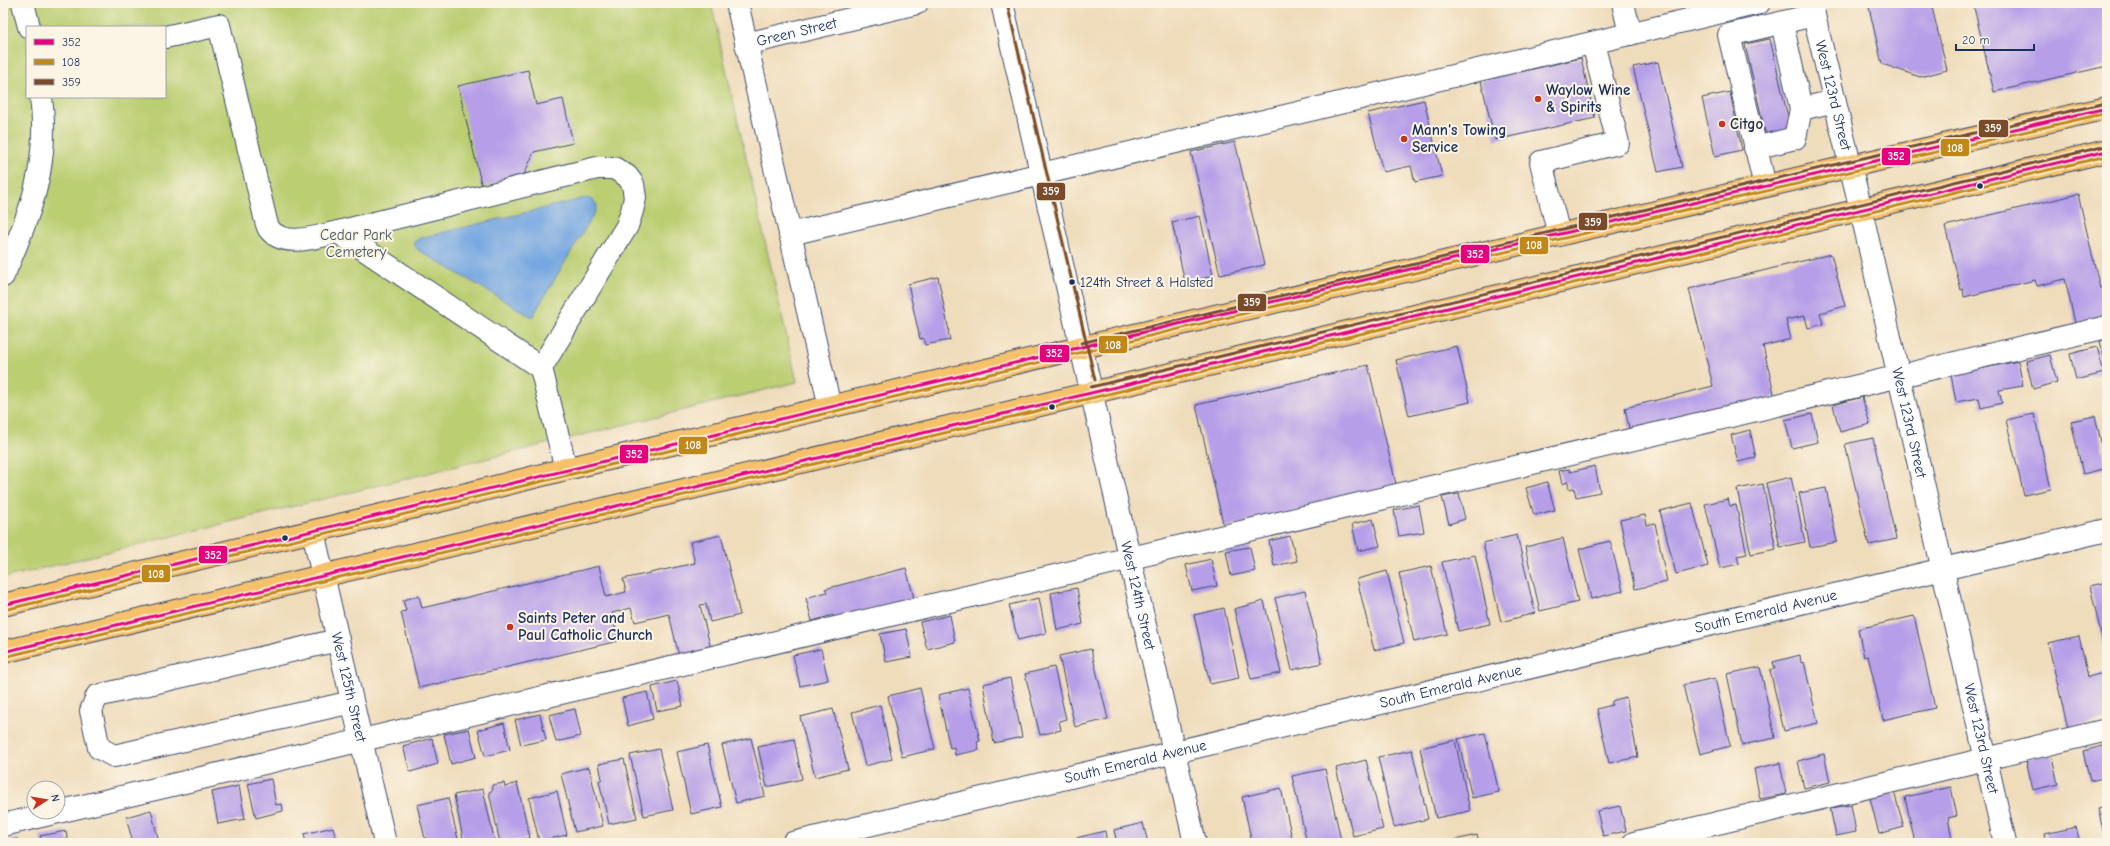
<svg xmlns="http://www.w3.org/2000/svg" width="2110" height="846" viewBox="0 0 2110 846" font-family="'Comic Neue',sans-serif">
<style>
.green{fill:#bbce72;stroke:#6b7e68;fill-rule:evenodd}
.water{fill:#76a7e1;stroke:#486ba0}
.building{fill:#b69fe8}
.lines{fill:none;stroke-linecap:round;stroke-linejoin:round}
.minor-casing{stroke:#3b496c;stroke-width:24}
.major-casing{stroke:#3b496c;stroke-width:24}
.minor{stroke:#fff;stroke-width:22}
.major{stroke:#f5c16b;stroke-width:22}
.bus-1-casing{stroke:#fcf5e5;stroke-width:6}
.bus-2-casing{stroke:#fcf5e5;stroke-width:6}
.bus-3-casing{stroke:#fcf5e5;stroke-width:6}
.bus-1{stroke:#e5007d;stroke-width:3}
.bus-2{stroke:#c08818;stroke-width:3}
.bus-3{stroke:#7a4b2a;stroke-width:3}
.poi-dot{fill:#c8321e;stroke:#fcf5e5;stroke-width:1.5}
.bus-dot{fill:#1b2f5e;stroke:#fcf5e5;stroke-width:1.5}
.labels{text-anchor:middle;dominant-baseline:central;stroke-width:4;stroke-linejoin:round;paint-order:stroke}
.bus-label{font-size:14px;fill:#1b2f5e;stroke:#fcf5e5;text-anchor:start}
.street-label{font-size:15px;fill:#1b2f5e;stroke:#fcf5e5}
.poi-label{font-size:15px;font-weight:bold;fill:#1b2f5e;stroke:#fcf5e5;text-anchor:start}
.park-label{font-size:15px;fill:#435763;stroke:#fcf5e5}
.line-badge{stroke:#fcf5e5;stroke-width:1.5}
.badge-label{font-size:11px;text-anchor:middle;font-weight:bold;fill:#fff}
</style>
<rect width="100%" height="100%" fill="#fcf5e5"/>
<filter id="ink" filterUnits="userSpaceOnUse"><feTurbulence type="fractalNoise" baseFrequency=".025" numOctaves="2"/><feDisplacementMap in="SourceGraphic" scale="8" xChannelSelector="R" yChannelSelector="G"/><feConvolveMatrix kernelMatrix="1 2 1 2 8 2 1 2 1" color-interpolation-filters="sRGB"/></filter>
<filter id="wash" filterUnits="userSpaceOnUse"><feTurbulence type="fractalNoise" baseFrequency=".012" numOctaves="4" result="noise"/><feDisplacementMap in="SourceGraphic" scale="16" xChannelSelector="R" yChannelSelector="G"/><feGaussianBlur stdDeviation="0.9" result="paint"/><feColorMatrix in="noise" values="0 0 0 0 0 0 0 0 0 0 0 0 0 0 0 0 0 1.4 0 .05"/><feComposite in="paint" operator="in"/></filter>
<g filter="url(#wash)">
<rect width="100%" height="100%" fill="#efdcbb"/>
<!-- green -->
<path class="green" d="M 3,3 L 711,3 L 797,382 L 3,578 ZM 27,27 L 165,27 L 165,97 L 27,97 Z"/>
<!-- water -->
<path class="water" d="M 586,198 L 593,200 L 597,205 L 595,212 L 532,317 L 418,250 L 413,243 L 420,238 Z"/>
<g id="blocks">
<!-- building -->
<path class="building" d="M 1868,3 L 1931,3 L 1947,70 L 1920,77 L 1882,64 Z
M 1973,3 L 2107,3 L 2107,66 L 1994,92 Z
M 1770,39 L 1791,130 L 1766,136 L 1745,44 Z
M 1581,58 L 1595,118 L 1495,140 L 1481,81 Z
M 1658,62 L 1682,167 L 1658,172 L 1633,67 Z
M 528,70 L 536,105 L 563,99 L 573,143 L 534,152 L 523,177 L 482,187 L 458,86 Z
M 1730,92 L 1742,150 L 1715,156 L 1702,98 Z
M 1424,100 L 1442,176 L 1415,182 L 1411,166 L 1383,172 L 1368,113 Z
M 1235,142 L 1264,265 L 1220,275 L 1191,152 Z
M 2078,194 L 2100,288 L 2107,287 L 2107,316 L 2075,323 L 2065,279 L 2037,286 L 2035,280 L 1964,297 L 1963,289 L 1961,290 L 1945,226 Z
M 1200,216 L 1213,276 L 1185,283 L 1172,222 Z
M 1831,254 L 1845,306 L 1820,313 L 1823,324 L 1808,328 L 1805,316 L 1786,320 L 1791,339 L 1763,346 L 1775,397 L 1630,433 L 1625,408 L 1713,386 L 1689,289 Z
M 938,277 L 949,331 L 948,332 L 950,340 L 925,345 L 923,338 L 920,339 L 908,284 Z
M 2107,339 L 2107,366 L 2106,367 L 2100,341 Z
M 1457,346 L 1470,402 L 1409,416 L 1396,360 Z
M 2097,347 L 2104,373 L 2076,380 L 2070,354 Z
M 2050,355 L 2057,382 L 2033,389 L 2026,361 Z
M 2018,361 L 2023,386 L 1999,390 L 2002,403 L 1981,408 L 1979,398 L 1956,402 L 1951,375 Z
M 1368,365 L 1397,488 L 1224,528 L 1196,405 Z
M 1862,397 L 1870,424 L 1840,432 L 1833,405 Z
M 1812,414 L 1818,442 L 1792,448 L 1785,420 Z
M 2034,414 L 2051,489 L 2024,495 L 2006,420 Z
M 2095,416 L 2107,468 L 2083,474 L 2071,421 Z
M 1750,430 L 1756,458 L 1738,462 L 1731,435 Z
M 1873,438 L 1896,539 L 1869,545 L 1845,444 Z
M 1595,466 L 1600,492 L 1576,497 L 1574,488 L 1569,489 L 1568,482 L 1562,484 L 1559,471 L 1569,469 L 1570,472 Z
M 1791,477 L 1805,542 L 1780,547 L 1766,483 Z
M 1547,482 L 1555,510 L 1534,515 L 1526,488 Z
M 1763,484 L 1776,549 L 1751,554 L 1737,489 Z
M 1826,488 L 1837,542 L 1810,547 L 1799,493 Z
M 1459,494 L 1465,519 L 1449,524 L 1442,497 Z
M 1728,499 L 1730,506 L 1736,505 L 1747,554 L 1737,556 L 1739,564 L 1720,568 L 1705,504 Z
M 1692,503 L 1708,566 L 1676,574 L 1660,511 Z
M 1419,505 L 1424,532 L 1399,536 L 1394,510 Z
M 1645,515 L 1647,525 L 1655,523 L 1667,582 L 1635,589 L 1620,520 Z
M 1373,519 L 1380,546 L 1358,551 L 1352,524 Z
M 721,535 L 740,615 L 710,622 L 706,604 L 700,605 L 711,649 L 679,656 L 669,614 L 635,622 L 631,608 L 612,613 L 618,641 L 419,688 L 401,612 L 406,611 L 403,600 L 419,596 L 422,608 L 599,566 L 606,597 L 626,592 L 623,579 L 695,563 L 690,542 Z
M 1517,535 L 1535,613 L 1501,622 L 1483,543 Z
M 1290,536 L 1297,561 L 1274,566 L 1269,541 Z
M 1563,538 L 1578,602 L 1540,611 L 1525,547 Z
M 1610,541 L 1623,591 L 1591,599 L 1579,549 Z
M 1250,547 L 1255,571 L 1231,576 L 1226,551 Z
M 1475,555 L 1490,624 L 1458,631 L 1442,562 Z
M 1211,559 L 1217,586 L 1192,591 L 1186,565 Z
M 1431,566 L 1447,634 L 1414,642 L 1399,573 Z
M 906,568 L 914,598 L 834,619 L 833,615 L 812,621 L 806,598 L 827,592 L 825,589 Z
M 1387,571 L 1404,643 L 1374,650 L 1357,579 Z
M 2107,582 L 2107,655 L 2106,655 L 2090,586 Z
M 1077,588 L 1083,624 L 1057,630 L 1051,593 Z
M 1305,591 L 1322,663 L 1292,670 L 1275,598 Z
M 1039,598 L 1046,633 L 1018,640 L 1009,605 Z
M 1264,601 L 1281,673 L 1251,679 L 1234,609 Z
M 1224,608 L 1239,678 L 1210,684 L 1194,615 Z
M 950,615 L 955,642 L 927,649 L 920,622 Z
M 1914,616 L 1935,708 L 1883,720 L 1868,656 L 1864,657 L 1858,629 Z
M 906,629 L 912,657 L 886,662 L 880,634 Z
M 2079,636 L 2088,677 L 2107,672 L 2107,720 L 2068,729 L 2048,643 Z
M 821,649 L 828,680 L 800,686 L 793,655 Z
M 1091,649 L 1108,719 L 1075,727 L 1059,656 Z
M 1800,655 L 1801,663 L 1804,662 L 1818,723 L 1784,731 L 1770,670 L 1775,669 L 1773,662 Z
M 1054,667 L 1066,719 L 1059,721 L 1061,730 L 1040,735 L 1025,674 Z
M 1760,667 L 1775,738 L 1742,745 L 1727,674 Z
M 1010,678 L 1022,737 L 994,743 L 983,684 Z
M 1715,678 L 1730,746 L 1700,754 L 1683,685 Z
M 677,681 L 683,706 L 657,711 L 652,687 Z
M 920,688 L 935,749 L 902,757 L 888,696 Z
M 968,688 L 980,741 L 977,742 L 979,750 L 955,755 L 954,747 L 950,748 L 938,695 Z
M 647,692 L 653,719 L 628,726 L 622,698 Z
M 1626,697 L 1638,757 L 1609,763 L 1597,709 L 1612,705 L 1612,701 Z
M 880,705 L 892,759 L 865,766 L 852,712 Z
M 575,709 L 581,736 L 556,742 L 549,715 Z
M 833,709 L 848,769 L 815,777 L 800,717 Z
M 540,714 L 546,740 L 521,745 L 515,720 Z
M 504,723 L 510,750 L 485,756 L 478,730 Z
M 469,729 L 476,757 L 451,764 L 444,734 Z
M 1485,733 L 1499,792 L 1472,798 L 1458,739 Z
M 432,738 L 438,764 L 410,772 L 403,746 Z
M 751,738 L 765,796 L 736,803 L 722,745 Z
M 794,739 L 802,779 L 767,787 L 758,747 Z
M 1455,740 L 1470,811 L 1436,818 L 1420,748 Z
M 707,745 L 722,807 L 691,814 L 677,752 Z
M 2107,745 L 2107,777 L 2090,781 L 2083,751 Z
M 659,749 L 673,810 L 644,816 L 630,755 Z
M 1412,750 L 1428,819 L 1394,827 L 1378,757 Z
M 1824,754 L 1830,782 L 1804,788 L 1798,761 Z
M 2051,754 L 2058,784 L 2033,790 L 2026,760 Z
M 624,759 L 637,818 L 609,824 L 599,781 L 602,779 L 599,764 Z
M 1366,760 L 1383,829 L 1353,836 L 1336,768 Z
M 1780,763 L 1786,794 L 1760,799 L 1754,769 Z
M 589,767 L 603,826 L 575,832 L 561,774 Z
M 1325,769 L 1341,840 L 1328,843 L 1307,843 L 1292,776 Z
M 271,779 L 276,805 L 282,804 L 283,811 L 256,818 L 248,784 Z
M 504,783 L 505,787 L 517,783 L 530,838 L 500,843 L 489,792 L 493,790 L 492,785 Z
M 239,786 L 245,819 L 218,824 L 212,792 Z
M 1951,787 L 1957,816 L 1948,818 L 1953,843 L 1915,843 L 1905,797 Z
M 1281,788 L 1293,843 L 1252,843 L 1242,797 Z
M 483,789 L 495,843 L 464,843 L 454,795 Z
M 557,791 L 567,835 L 539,841 L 529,798 Z
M 1894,792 L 1904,827 L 1879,834 L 1870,798 Z
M 448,798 L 459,843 L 426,843 L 417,805 Z
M 1851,805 L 1856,832 L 1836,836 L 1830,808 Z
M 1620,806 L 1626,831 L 1603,836 L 1597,811 Z
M 2107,807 L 2107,843 L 2106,843 L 2098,809 Z
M 151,810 L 158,838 L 133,843 L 126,817 Z
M 1143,823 L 1148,843 L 1117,843 L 1114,830 Z
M 333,827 L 337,843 L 306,843 L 304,834 Z
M 2076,827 L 2080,843 L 2047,843 L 2045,834 Z
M 66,831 L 68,843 L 42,843 L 40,836 Z
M 1105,831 L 1107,843 L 1077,843 L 1076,838 Z
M 1477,835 L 1479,843 L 1451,843 L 1450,841 Z
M 18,839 L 18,843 L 5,843 L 5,842 Z"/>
</g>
</g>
<g filter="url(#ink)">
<use href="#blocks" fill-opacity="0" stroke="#3b496c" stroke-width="1"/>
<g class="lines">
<defs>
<g id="minor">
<path d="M 23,3 L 29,27"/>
<path d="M 737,3 L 830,407"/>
<path id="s1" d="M 1002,3 L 1195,843"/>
<path d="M 1623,3 L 1630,34"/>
<path id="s2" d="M 1811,3 L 1861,210 L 2005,843"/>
<path d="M 165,37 L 219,25 L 265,217 C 266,221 267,226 269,229 C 284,249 319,236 338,232 L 597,168 L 614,168 L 627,176 L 633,184 L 635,198 L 632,211 L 627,226 L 541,368"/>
<path id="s3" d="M 746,44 L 917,3"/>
<path d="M 1801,109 L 1835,101"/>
<path d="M 1755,148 L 1795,138 L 1801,109 L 1782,23"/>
<path d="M 1765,186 L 1729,35 L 1814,15"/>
<path d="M 338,232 L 541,368 L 566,469"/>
<path d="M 790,234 L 1759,3"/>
<path d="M 1559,235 L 1541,162 L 1618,143 L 1593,43"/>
<path d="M 3,276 C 30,215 50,165 41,97"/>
<path id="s4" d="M 313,532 L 385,843"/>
<path d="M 338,640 L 97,696 L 91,711 L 99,748 L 114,756 L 352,702"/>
<path d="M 58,812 L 2107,327"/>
<path d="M 3,825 L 58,812"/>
<path id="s5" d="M 793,843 L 2107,530"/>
<path d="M 1634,843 L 2107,730"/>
</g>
<path id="major" d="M 3,605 L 419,506 L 566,469 L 1851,166 L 2107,108
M 3,652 L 2107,151"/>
</defs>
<!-- minor casing -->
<use href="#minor" class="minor-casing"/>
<!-- major casing -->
<use href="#major" class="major-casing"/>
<!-- minor -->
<use href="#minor" class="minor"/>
<!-- major -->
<use href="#major" class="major"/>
<defs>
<path id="bus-1" d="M 3,605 C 704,438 1404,267 2107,108
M 3,652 L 2107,151"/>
<path id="bus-2" d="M 4,610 C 705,443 1405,272 2107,113
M 4,657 L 2107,156"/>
<path id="bus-3" d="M 1007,3 L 1095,380
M 1081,343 L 1850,161 L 2106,103
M 1091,387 L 2106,146"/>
</defs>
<!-- bus-1 casing -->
<use href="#bus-1" class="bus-1-casing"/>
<!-- bus-2 casing -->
<use href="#bus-2" class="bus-2-casing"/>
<!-- bus-3 casing -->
<use href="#bus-3" class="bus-3-casing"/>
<!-- bus-1 -->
<use href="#bus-1" class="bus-1"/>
<!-- bus-2 -->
<use href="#bus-2" class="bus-2"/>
<!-- bus-3 -->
<use href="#bus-3" class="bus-3"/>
</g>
</g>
<!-- markers -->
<g class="poi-dot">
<circle cx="1538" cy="99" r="4"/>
<circle cx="1722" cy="124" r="4"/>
<circle cx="1404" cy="139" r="4"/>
<circle cx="510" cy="627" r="4"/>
</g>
<g class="bus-dot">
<circle cx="1980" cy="186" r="3.5"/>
<circle cx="1072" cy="282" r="3.5"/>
<circle cx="1052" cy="407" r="3.5"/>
<circle cx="285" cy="538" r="3.5"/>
</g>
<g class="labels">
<!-- bus labels -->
<g class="bus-label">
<text x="1080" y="282">124th Street &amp; Halsted</text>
</g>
<!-- street labels -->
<g class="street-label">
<text stroke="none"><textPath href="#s3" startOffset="52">Green Street</textPath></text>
<text stroke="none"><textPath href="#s2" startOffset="95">West 123rd Street</textPath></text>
<text stroke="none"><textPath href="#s2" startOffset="431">West 123rd Street</textPath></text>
<text stroke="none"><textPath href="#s1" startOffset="608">West 124th Street</textPath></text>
<text stroke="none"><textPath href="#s5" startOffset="1000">South Emerald Avenue</textPath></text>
<text stroke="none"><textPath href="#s5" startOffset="676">South Emerald Avenue</textPath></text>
<text stroke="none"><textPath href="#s4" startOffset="159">West 125th Street</textPath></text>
<text stroke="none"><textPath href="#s2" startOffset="755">West 123rd Street</textPath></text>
<text stroke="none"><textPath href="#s5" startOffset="352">South Emerald Avenue</textPath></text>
</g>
<!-- poi labels -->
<g class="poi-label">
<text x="1546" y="90">Waylow Wine<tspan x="1546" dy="17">&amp; Spirits</tspan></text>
<text x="1730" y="124">Citgo</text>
<text x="1412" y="130">Mann's Towing<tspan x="1412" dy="17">Service</tspan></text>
<text x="518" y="618">Saints Peter and<tspan x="518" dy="17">Paul Catholic Church</tspan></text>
</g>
<!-- park labels -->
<g class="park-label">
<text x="356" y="235">Cedar Park<tspan x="356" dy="17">Cemetery</tspan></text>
</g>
</g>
<g class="line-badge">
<rect x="1978" y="119" width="31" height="19" rx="4" fill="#7a4b2a"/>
<rect x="1940" y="138" width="30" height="19" rx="4" fill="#c08818"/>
<rect x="1881" y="147" width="30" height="19" rx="4" fill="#e5007d"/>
<rect x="1036" y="182" width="30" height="19" rx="4" fill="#7a4b2a"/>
<rect x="1578" y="212" width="30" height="19" rx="4" fill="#7a4b2a"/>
<rect x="1519" y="236" width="30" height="19" rx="4" fill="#c08818"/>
<rect x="1460" y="244" width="30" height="20" rx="4" fill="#e5007d"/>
<rect x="1237" y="293" width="30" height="19" rx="4" fill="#7a4b2a"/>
<rect x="1098" y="335" width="30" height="19" rx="4" fill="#c08818"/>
<rect x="1039" y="344" width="31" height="19" rx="4" fill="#e5007d"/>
<rect x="678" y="436" width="30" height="19" rx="4" fill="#c08818"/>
<rect x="619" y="444" width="30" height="20" rx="4" fill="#e5007d"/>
<rect x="198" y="545" width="30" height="19" rx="4" fill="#e5007d"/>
<rect x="141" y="564" width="30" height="19" rx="4" fill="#c08818"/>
</g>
<g class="badge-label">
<text x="1993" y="132">359</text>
<text x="1955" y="152">108</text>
<text x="1896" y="160">352</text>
<text x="1051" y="195">359</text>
<text x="1593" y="226">359</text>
<text x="1534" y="249">108</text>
<text x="1475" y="258">352</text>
<text x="1252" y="306">359</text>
<text x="1113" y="349">108</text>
<text x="1054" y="357">352</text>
<text x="693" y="449">108</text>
<text x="634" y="458">352</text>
<text x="213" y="559">352</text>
<text x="156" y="578">108</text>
</g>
<!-- margin -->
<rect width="2110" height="846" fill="none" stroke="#fcf5e5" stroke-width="16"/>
<!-- legend -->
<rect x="26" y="26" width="140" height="72" fill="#fcf5e5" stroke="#a2a6af"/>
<rect x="34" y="39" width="20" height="6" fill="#e5007d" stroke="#a2a6af"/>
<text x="62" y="46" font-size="12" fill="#1b2f5e">352</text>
<rect x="34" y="59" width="20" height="6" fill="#c08818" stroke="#a2a6af"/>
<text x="62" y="66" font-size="12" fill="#1b2f5e">108</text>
<rect x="34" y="79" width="20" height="6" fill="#7a4b2a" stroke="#a2a6af"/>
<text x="62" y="86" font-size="12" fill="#1b2f5e">359</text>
<!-- north arrow -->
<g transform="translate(46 800) rotate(78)"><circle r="19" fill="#fcf5e5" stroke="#a2a6af"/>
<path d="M0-3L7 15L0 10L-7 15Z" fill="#c8321e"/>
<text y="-6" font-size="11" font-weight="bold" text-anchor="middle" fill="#1b2f5e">N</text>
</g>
<!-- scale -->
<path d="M1956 44v6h78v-6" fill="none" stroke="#1b2f5e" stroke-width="2"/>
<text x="1962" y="44" font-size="12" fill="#1b2f5e" stroke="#fcf5e5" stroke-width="3" paint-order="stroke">20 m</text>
</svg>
